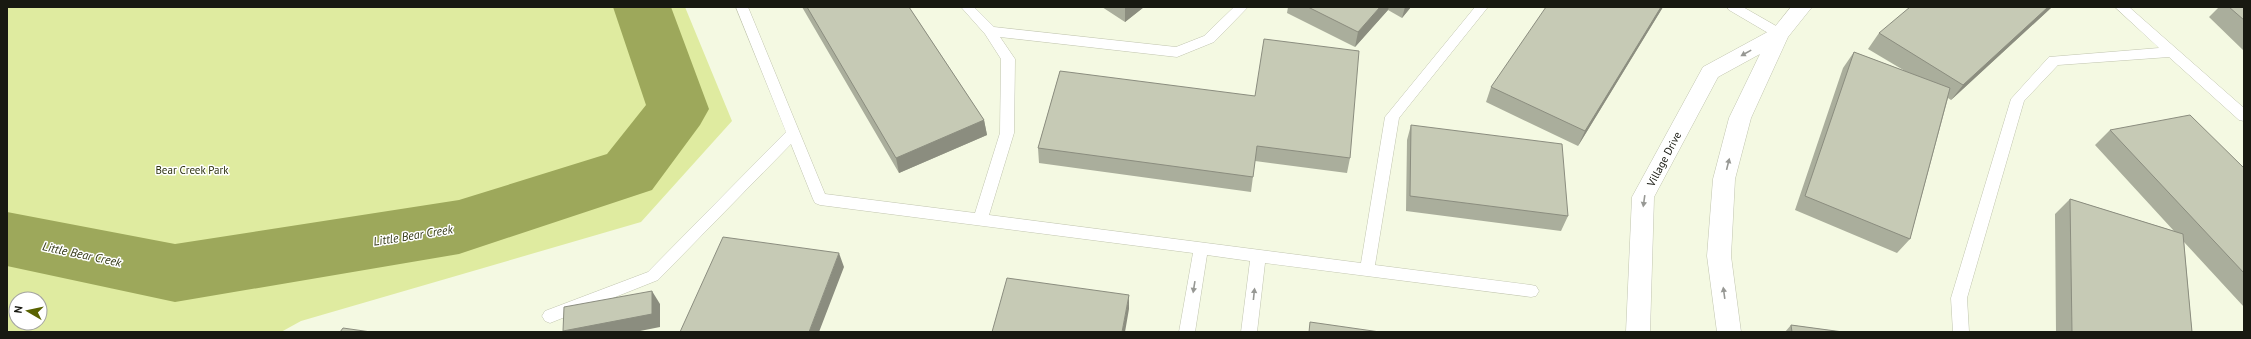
<svg xmlns="http://www.w3.org/2000/svg" width="2251" height="339" viewBox="0 0 2251 339" font-family="'PT Sans',sans-serif">
<style>
.green{fill:#dfeba0;fill-rule:evenodd}
.lines{fill:none;stroke-linecap:round;stroke-linejoin:round}
.river{fill:#9da85b;fill-rule:evenodd}
.service-casing{stroke:#c1c5af;stroke-width:1}
.minor-casing{stroke:#c1c5af;stroke-width:1}
.service{fill:#fff;fill-rule:evenodd}
.minor{fill:#fff;fill-rule:evenodd}
.wall{fill:#aaae9c}
.shaded-wall{fill:#8b8d7f}
.building{fill:#c6cab5;stroke:#8b8d7f}
.oneway{fill:#979894}
.labels{text-anchor:middle;dominant-baseline:central;stroke-width:3;stroke-linejoin:round;paint-order:stroke}
.street-label{font-size:11px;fill:#181911;stroke:#fff}
.park-label{font-size:11px;fill:#2f3412;stroke:#fff}
.water-label{font-size:12px;font-style:italic;fill:#353a18;stroke:#fff}
</style>
<rect width="100%" height="100%" fill="#f4f9e2"/>
<!-- green -->
<path class="green" d="M 7,7 L 685,7 L 732,121 L 641,222 L 301,321 L 281,332 L 7,332 ZM 16,299 L 40,299 L 40,323 L 16,323 Z"/>
<g class="lines">
<!-- river -->
<path class="river" d="M 613,7 L 671,7 L 709,109 L 700,125 L 652,190 L 459,254 L 175,302 L 7,266 L 7,212 L 175,244 L 459,200 L 607,154 L 646,105 Z"/>
<defs>
<path id="service" d="M 736,7 L 748,7 L 825,194 L 975,213 L 1000,133 L 1001,59 L 985,34 L 961,7 L 974,7 L 994,27 L 1176,47 L 1204,36 L 1234,7 L 1248,7 L 1214,42 L 1177,57 L 1000,37 L 1015,59 L 1014,133 L 989,215 L 1361,263 L 1385,117 L 1475,7 L 1488,7 L 1399,118 L 1375,265 L 1531,285 L 1536,286 L 1539,291 L 1536,296 L 1531,297 L 1265,263 L 1257,332 L 1241,332 L 1250,261 L 1207,255 L 1195,332 L 1179,332 L 1193,253 L 820,205 L 815,203 L 813,199 L 791,144 L 658,280 L 550,323 L 545,321 L 542,316 L 545,311 L 648,272 L 786,132 Z
M 1727,7 L 1743,7 L 1785,31 L 1786,34 L 1780,39 L 1775,37 L 1729,10 Z
M 2115,7 L 2129,7 L 2244,108 L 2244,121 L 2239,120 L 2169,57 L 2058,65 L 2024,101 L 1967,298 L 1969,332 L 1953,332 L 1951,298 L 2011,99 L 2049,57 L 2159,48 Z"/>
<path id="minor" d="M 1791,7 L 1812,7 L 1788,37 L 1751,118 L 1735,179 L 1731,256 L 1741,332 L 1717,332 L 1707,256 L 1713,179 L 1729,118 L 1760,54 L 1718,77 L 1654,197 L 1650,332 L 1626,332 L 1632,197 L 1703,67 L 1773,29 Z"/>
</defs>
<!-- service casing -->
<use href="#service" class="service-casing"/>
<!-- minor casing -->
<use href="#minor" class="minor-casing"/>
<!-- service -->
<use href="#service" class="service"/>
<!-- minor -->
<use href="#minor" class="minor"/>
</g>
<!-- wall -->
<path class="wall" d="M 802,7 L 909,7 L 984,120 L 987,135 L 899,173 Z
M 1102,7 L 1144,7 L 1125,22 Z
M 1288,7 L 1411,7 L 1402,18 L 1388,10 L 1355,47 L 1287,13 Z
M 1663,7 L 1578,146 L 1486,102 L 1491,87 Z
M 2052,7 L 1951,100 L 1948,98 L 1910,239 L 1897,253 L 1795,210 L 1843,68 L 1854,52 L 1905,71 L 1868,49 L 1879,33 Z
M 2219,7 L 2244,7 L 2244,51 L 2209,17 Z
M 1060,71 L 1350,158 L 1347,173 L 1255,161 L 1251,192 L 1039,163 L 1038,148 Z
M 1411,125 L 1568,216 L 1561,231 L 1406,211 L 1407,140 Z
M 2110,130 L 2244,168 L 2244,307 L 2184,242 L 2192,332 L 2056,332 L 2055,214 L 2070,199 L 2174,231 L 2095,145 Z
M 1791,325 L 1843,332 L 1785,332 Z"/>
<!-- shaded-wall -->
<path class="shaded-wall" d="M 1125,7 L 1144,7 L 1125,22 Z
M 1380,7 L 1389,7 L 1388,10 L 1355,47 L 1358,32 Z
M 1405,7 L 1411,7 L 1402,18 Z
M 1661,7 L 1663,7 L 1578,146 L 1585,131 Z
M 2048,7 L 2052,7 L 1951,100 L 1963,85 Z
M 984,120 L 987,135 L 899,173 L 896,158 Z
M 839,253 L 844,267 L 819,332 L 809,332 Z
M 652,291 L 660,304 L 660,327 L 635,332 L 564,332 L 563,331 Z
M 1129,295 L 1129,309 L 1125,332 L 1122,332 Z"/>
<!-- building -->
<path class="building" d="M 807,7 L 909,7 L 984,120 L 896,158 Z
M 1308,7 L 1380,7 L 1358,32 Z
M 1546,7 L 1661,7 L 1585,131 L 1491,87 Z
M 1910,7 L 2048,7 L 1963,85 L 1879,33 Z
M 2229,7 L 2244,7 L 2244,20 Z
M 1264,39 L 1359,51 L 1350,158 L 1257,146 L 1253,177 L 1038,148 L 1060,71 L 1255,96 Z
M 1854,52 L 1950,88 L 1910,239 L 1805,196 Z
M 2190,115 L 2244,168 L 2244,273 L 2110,130 Z
M 1411,125 L 1562,144 L 1568,216 L 1410,196 Z
M 2070,199 L 2183,234 L 2192,332 L 2072,332 Z
M 723,237 L 839,253 L 809,332 L 680,332 Z
M 1007,278 L 1129,295 L 1122,332 L 992,332 Z
M 652,291 L 652,314 L 563,331 L 564,307 Z
M 1310,322 L 1380,332 L 1309,332 Z
M 1791,325 L 1843,332 L 1792,332 Z
M 343,328 L 371,332 L 340,332 Z"/>
<!-- one-way arrows -->
<defs><path id="oneway-solid" d="M-6-.8H1V-3.2L6.5 0L1 3.2V.8H-6Z"/></defs>
<g class="oneway">
<use href="#oneway-solid" transform="translate(1746 53) rotate(151)"/>
<use href="#oneway-solid" transform="translate(1728 164) rotate(-76)"/>
<use href="#oneway-solid" transform="translate(1644 201) rotate(98)"/>
<use href="#oneway-solid" transform="translate(1194 287) rotate(99)"/>
<use href="#oneway-solid" transform="translate(1724 293) rotate(-98)"/>
<use href="#oneway-solid" transform="translate(1254 294) rotate(-84)"/>
</g>
<g class="labels">
<!-- street labels -->
<g class="street-label">
<text transform="translate(1664 159) rotate(-62)">Village Drive</text>
</g>
<!-- park labels -->
<g class="park-label">
<text x="192" y="170">Bear Creek Park</text>
</g>
<!-- water labels -->
<g class="water-label">
<text transform="translate(413 235) rotate(-9)">Little Bear Creek</text>
<text transform="translate(82 254) rotate(12)">Little Bear Creek</text>
</g>
</g>
<!-- border -->
<rect width="2251" height="339" fill="none" stroke="#181911" stroke-width="16"/>
<!-- north arrow -->
<g transform="translate(28 311) rotate(279)"><circle r="19" fill="#ffffff" stroke="#a3a3a0"/>
<path d="M0-3L7 15L0 10L-7 15Z" fill="#596200"/>
<text y="-6" font-size="11" font-weight="bold" text-anchor="middle" fill="#181911">N</text>
</g>
</svg>
